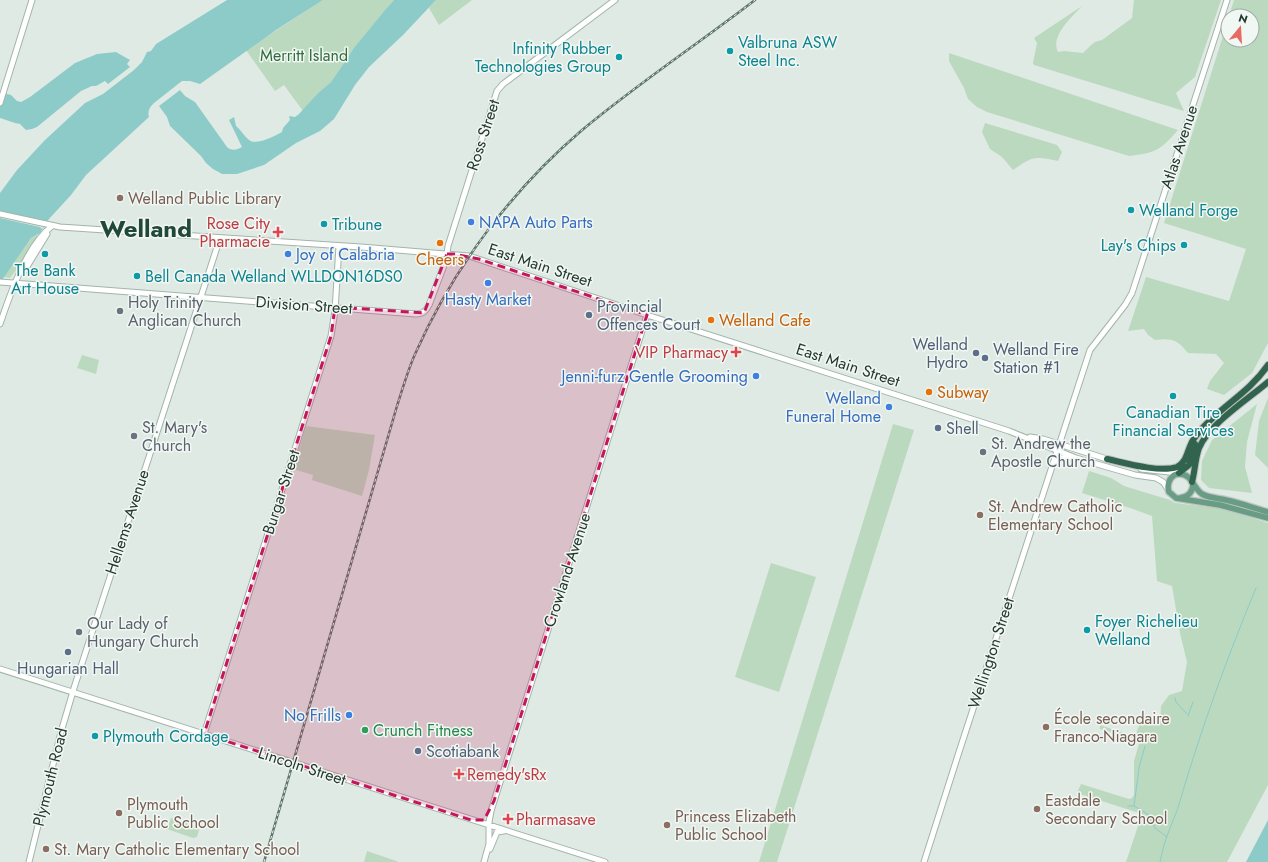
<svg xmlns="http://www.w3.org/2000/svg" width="1268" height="862" viewBox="0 0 1268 862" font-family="Jost,sans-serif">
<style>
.green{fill:#bbd9be}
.water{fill:#8dcbc9}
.pier{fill:#e0eae4}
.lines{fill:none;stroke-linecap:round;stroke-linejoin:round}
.stream{stroke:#8dcbc9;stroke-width:1}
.secondary-casing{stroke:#a1b5aa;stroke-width:7}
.primary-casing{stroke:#bdc4c1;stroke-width:8}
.highway-casing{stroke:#bdc4c1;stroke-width:8}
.secondary{stroke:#fff;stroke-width:5}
.primary{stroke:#699c85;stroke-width:5.5}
.highway{stroke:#31634f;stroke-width:6}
.rail-casing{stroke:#5d756a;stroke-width:2.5}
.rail{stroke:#f1f7f3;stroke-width:1;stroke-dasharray:3;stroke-linecap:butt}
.marked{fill:#c2185b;fill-opacity:0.2;stroke:#c2185b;stroke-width:3;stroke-dasharray:8 5;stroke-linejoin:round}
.culture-dot{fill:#0f9aa8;stroke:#f1f7f3;stroke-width:1.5}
.education-dot{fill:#8d6e63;stroke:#f1f7f3;stroke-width:1.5}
.shop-dot{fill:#3f7fe0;stroke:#f1f7f3;stroke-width:1.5}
.health-dot{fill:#e0444e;stroke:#f1f7f3;stroke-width:1.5}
.food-dot{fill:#e8710a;stroke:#f1f7f3;stroke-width:1.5}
.worship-dot{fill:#6b7280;stroke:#f1f7f3;stroke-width:1.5}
.service-dot{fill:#5c6f8a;stroke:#f1f7f3;stroke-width:1.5}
.leisure-dot{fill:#2e9e5b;stroke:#f1f7f3;stroke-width:1.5}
.labels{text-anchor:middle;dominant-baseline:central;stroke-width:3;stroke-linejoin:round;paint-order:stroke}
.culture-label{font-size:16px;fill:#0d838f;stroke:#f1f7f3;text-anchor:start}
.park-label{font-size:16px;fill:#306c3c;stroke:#f1f7f3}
.street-label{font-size:16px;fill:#23392f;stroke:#f1f7f3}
.education-label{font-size:16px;fill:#785e54;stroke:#f1f7f3;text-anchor:start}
.shop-label{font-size:16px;fill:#366cbe;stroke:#f1f7f3;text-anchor:end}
.health-label{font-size:16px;fill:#be3a42;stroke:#f1f7f3;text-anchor:end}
.food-label{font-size:16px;fill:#c56008;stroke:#f1f7f3;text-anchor:start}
.worship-label{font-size:16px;fill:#5b616d;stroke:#f1f7f3;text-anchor:start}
.service-label{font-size:16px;fill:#4e5e75;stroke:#f1f7f3;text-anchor:start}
.leisure-label{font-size:16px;fill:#27864d;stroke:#f1f7f3;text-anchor:start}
.town-label{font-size:24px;font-weight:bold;fill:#204938;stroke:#f1f7f3}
</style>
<rect width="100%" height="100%" fill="#e0eae4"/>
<!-- green -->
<path class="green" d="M 323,0 L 394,0 L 385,10 L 350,54 L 331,82 L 318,93 L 303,111 L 284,85 L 275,91 L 246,50 Z
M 436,0 L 472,0 L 439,25 L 429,8 Z
M 1134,0 L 1221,0 L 1195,77 L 1176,93 L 1184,111 L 1034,65 L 1033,63 L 1037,43 L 1034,38 L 1082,6 C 1072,17 1050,36 1058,52 L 1064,51 L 1083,53 L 1090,46 L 1095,42 L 1102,40 L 1132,18 Z
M 1234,0 L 1268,0 L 1268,343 L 1252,373 L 1224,395 L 1207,389 L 1210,381 L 1224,363 L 1216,354 L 1188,353 C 1177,339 1172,338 1155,340 L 1148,335 L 1144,329 L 1128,331 L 1146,277 L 1229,301 L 1246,249 L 1164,223 L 1228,20 L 1228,40 L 1252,40 L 1252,16 L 1229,16 Z
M 949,53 L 1178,130 C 1161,150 1155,153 1129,156 L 987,112 L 977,107 L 968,99 L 964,88 L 949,61 Z
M 985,123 L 1057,145 L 1062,152 L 1058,161 C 1034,156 1033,156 1013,170 L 1002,157 L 990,149 L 982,132 Z
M 37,235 L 38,237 L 17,269 L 10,278 L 3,277 L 31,238 Z
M 82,355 L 99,360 L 96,374 L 77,368 Z
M 1268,398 L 1268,468 L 1255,455 L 1259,421 Z
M 1257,404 L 1247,442 L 1245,467 L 1252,493 L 1209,488 L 1201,480 L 1202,461 L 1212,440 Z
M 893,424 L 914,430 L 777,862 L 759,862 Z
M 306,426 L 375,435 L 369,470 L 362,496 L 312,480 L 313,475 L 293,469 Z
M 1089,471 L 1111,478 L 1124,486 L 1170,500 L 1175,503 L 1226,509 L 1268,523 L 1268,785 L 1227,862 L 1126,862 L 1142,814 L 1077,793 L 1081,784 L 1129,799 L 1132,798 L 1134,795 L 1134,761 L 1140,740 L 1100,729 L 1100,725 L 1135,737 L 1141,720 L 1152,725 L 1160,725 L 1161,706 L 1169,695 L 1182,691 L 1187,662 L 1180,633 L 1172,586 L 1157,581 L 1152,516 L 1133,509 L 1082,493 Z
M 771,563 L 816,577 L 779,692 L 735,677 Z
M 171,818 L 197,826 L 199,830 L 197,837 L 193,838 L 167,829 Z
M 367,851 L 399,862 L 364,862 Z"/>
<!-- water -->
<path class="water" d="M 227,0 L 323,0 L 276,30 L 200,84 L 190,81 L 182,81 L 154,103 C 150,107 147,111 149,117 L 86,175 L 71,195 L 49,219 L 40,233 L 31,238 L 0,283 L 0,193 L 17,170 L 45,140 L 85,103 L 103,94 L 134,70 L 142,62 L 147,52 L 151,51 L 156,44 Z
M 394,0 L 436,0 L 403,35 L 369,67 L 355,85 L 334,119 L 320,131 L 296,143 L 264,165 L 237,174 L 222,174 L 213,169 L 206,163 L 201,156 L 170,126 L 167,117 L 159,106 L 180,90 L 185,96 L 195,102 L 227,147 C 231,151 237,150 242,147 L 229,120 L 234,117 L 236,126 C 241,130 244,136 249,140 C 256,146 275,136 282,132 L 283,128 L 290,120 L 289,116 L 295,117 L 299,114 L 318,93 L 331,82 L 354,48 L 385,10 Z
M 116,52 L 130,60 L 127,64 L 130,67 L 108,84 L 105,81 L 96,86 L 92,86 L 81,91 L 37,127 L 32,129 L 26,130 L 20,124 L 15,123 L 0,118 L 0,92 L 11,95 L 17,101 L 21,102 L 30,97 L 75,63 L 97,54 Z
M 1268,820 L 1268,862 L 1246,862 Z"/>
<!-- pier -->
<path class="pier" d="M 0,211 L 47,221 L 42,229 L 40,227 L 0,218 Z"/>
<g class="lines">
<!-- stream -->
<path class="stream" d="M 1175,698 L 1176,702 L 1187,714
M 1188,716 L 1193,702
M 1128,806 L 1134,806 L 1149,815 L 1155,828 L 1167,837
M 1134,806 L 1139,768 L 1145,746
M 1160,862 C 1162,853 1164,844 1167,836 C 1171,824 1177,813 1180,801 C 1201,729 1227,658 1256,588"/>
<defs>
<path id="secondary" d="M 0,103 L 32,0
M 0,214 L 60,227 L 361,247 L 469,256 L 647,315 L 1009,431 L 1076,458 L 1135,475 L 1156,478 L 1163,482 L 1168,489
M 23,273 L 47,234
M 0,282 L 416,314 C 423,314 426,311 429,305 L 446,260 L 448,246 L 497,91 L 503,84 L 615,0
M 0,324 C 10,294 27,245 52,226
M 1030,437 L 1043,439 L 1110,460
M 1053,464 L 1061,458 L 1072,457
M 1141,469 L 1178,473
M 0,669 L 605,862
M 204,734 L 331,336 L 335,311 L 339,246
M 490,849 L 497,832 L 504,831
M 29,862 L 61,732 L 74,688 L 220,238
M 484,862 L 489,844 L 489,822 L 491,811 L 647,315
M 924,862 L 959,752 L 1090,350 L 1125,305 L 1132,293 L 1227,0"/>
<path id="primary" d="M 1180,498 C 1188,497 1193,492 1193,484
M 1268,512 C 1254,508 1240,503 1226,500 C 1218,498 1209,498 1202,494 C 1193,488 1192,474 1180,474 C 1171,473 1166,484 1169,492 L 1176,498 L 1220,505 L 1268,518"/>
<path id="highway" d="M 1107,459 C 1125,463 1160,473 1177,467 C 1186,463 1187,452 1191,444 C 1193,439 1196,436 1199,432 C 1220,407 1249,393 1268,365
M 1179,473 L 1189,465 L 1195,444
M 1192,482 C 1195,471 1195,459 1199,448 C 1209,424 1248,399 1268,382"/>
</defs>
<!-- secondary casing -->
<use href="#secondary" class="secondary-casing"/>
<!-- primary casing -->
<use href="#primary" class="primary-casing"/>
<!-- highway casing -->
<use href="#highway" class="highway-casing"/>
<!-- secondary -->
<use href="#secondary" class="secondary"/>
<!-- primary -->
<use href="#primary" class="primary"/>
<!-- highway -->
<use href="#highway" class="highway"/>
<defs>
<path id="rail" d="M 264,862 L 397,406 C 403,388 408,369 416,352 C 454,267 511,191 581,131 C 637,84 698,44 755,0"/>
</defs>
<!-- rail casing -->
<use href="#rail" class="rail-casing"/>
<!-- rail -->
<use href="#rail" class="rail"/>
</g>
<!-- marked area -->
<path class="marked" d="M 447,254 L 454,254 L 479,259 L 647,315 L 494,801 L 484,820 L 471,820 L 204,734 L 331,336 L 335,307 L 424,313 Z"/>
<!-- markers -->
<g class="culture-dot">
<circle cx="730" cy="51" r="4"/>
<circle cx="619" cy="57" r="4"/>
<circle cx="1131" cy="210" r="4"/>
<circle cx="324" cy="224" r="4"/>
<circle cx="1184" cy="245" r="4"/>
<circle cx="45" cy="254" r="4"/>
<circle cx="137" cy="276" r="4"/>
<circle cx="1173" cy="396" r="4"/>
<circle cx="1087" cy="630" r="4"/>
<circle cx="95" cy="736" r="4"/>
</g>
<g class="education-dot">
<circle cx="120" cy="198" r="4"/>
<circle cx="980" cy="515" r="4"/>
<circle cx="1046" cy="727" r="4"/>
<circle cx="1037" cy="809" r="4"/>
<circle cx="119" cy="813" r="4"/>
<circle cx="667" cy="825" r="4"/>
<circle cx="46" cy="849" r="4"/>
</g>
<g class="shop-dot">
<circle cx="471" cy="222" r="4"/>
<circle cx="288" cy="254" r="4"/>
<circle cx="488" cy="283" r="4"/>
<circle cx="756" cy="376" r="4"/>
<circle cx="889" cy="407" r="4"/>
<circle cx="349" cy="715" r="4"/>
</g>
<g class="health-dot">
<path d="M276 226h4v4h4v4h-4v4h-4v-4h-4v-4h4z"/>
<path d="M734 346h4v4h4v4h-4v4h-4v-4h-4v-4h4z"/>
<path d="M457 768h4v4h4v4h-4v4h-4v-4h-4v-4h4z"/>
<path d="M506 813h4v4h4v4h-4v4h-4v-4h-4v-4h4z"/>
</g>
<g class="food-dot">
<circle cx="440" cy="243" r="4"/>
<circle cx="711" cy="320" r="4"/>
<circle cx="929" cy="392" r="4"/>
</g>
<g class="worship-dot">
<circle cx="120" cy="311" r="4"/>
<circle cx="134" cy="436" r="4"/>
<circle cx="983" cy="452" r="4"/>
<circle cx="79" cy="632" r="4"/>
</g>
<g class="service-dot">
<circle cx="589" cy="315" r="4"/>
<circle cx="976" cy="353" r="4"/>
<circle cx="985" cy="358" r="4"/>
<circle cx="938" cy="428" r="4"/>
<circle cx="68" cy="652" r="4"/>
<circle cx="418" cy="751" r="4"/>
</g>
<circle class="leisure-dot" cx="365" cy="730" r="4"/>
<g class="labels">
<!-- culture labels -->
<g class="culture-label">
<text x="738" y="42">Valbruna ASW<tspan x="738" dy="18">Steel Inc.</tspan></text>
<text x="611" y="48" text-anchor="end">Infinity Rubber<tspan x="611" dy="18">Technologies Group</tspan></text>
<text x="1139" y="210">Welland Forge</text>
<text x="332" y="224">Tribune</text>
<text x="1176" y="245" text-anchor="end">Lay's Chips</text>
<text x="45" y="270" text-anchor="middle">The Bank<tspan x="45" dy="18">Art House</tspan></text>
<text x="145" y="276">Bell Canada Welland WLLDON16DS0</text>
<text x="1173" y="412" text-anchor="middle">Canadian Tire<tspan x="1173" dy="18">Financial Services</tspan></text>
<text x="1095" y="621">Foyer Richelieu<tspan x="1095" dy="18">Welland</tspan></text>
<text x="103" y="736">Plymouth Cordage</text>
</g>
<!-- park labels -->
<g class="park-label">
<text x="304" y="55">Merritt Island</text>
</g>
<!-- street labels -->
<g class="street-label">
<text transform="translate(483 135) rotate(-72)">Ross Street</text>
<text transform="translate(1179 147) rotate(-72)">Atlas Avenue</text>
<text transform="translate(540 265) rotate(18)">East Main Street</text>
<text transform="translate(304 305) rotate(4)">Division Street</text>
<text transform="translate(848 365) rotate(18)">East Main Street</text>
<text transform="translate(281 492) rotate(-72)">Burgar Street</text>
<text transform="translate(127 522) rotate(-72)">Hellems Avenue</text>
<text transform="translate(567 570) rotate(-72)">Crowland Avenue</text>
<text transform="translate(991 653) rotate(-72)">Wellington Street</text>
<text transform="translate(302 766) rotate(18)">Lincoln Street</text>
<text transform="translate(50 777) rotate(-76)">Plymouth Road</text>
</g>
<!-- education labels -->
<g class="education-label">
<text x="128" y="198">Welland Public Library</text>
<text x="988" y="506">St. Andrew Catholic<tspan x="988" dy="18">Elementary School</tspan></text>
<text x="1054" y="718">École secondaire<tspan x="1054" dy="18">Franco-Niagara</tspan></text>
<text x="1045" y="800">Eastdale<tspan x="1045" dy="18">Secondary School</tspan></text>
<text x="127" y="804">Plymouth<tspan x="127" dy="18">Public School</tspan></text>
<text x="675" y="816">Princess Elizabeth<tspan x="675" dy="18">Public School</tspan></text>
<text x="54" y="849">St. Mary Catholic Elementary School</text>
</g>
<!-- shop labels -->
<g class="shop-label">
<text x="479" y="222" text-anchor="start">NAPA Auto Parts</text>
<text x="296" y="254" text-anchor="start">Joy of Calabria</text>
<text x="488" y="299" text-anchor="middle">Hasty Market</text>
<text x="748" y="376">Jenni-furz Gentle Grooming</text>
<text x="881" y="398">Welland<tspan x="881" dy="18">Funeral Home</tspan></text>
<text x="341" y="715">No Frills</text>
</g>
<!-- health labels -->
<g class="health-label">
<text x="270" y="223">Rose City<tspan x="270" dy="18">Pharmacie</tspan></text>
<text x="728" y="352">VIP Pharmacy</text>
<text x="467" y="774" text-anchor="start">Remedy'sRx</text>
<text x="516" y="819" text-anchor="start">Pharmasave</text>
</g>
<!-- food labels -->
<g class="food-label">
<text x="440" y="259" text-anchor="middle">Cheers</text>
<text x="719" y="320">Welland Cafe</text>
<text x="937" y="392">Subway</text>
</g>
<!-- worship labels -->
<g class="worship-label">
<text x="128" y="302">Holy Trinity<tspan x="128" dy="18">Anglican Church</tspan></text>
<text x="142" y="427">St. Mary's<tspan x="142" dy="18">Church</tspan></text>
<text x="991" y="443">St. Andrew the<tspan x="991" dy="18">Apostle Church</tspan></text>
<text x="87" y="623">Our Lady of<tspan x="87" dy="18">Hungary Church</tspan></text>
</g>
<!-- service labels -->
<g class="service-label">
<text x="597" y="306">Provincial<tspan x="597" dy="18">Offences Court</tspan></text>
<text x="968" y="344" text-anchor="end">Welland<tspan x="968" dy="18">Hydro</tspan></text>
<text x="993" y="349">Welland Fire<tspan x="993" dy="18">Station #1</tspan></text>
<text x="946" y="428">Shell</text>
<text x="68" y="668" text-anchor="middle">Hungarian Hall</text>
<text x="426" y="751">Scotiabank</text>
</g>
<!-- leisure labels -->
<g class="leisure-label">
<text x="373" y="730">Crunch Fitness</text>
</g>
<!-- town labels -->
<g class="town-label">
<text x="146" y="228">Welland</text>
</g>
</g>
<!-- north arrow -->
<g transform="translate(1240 28) rotate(18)"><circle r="19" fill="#f1f7f3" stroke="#9faba5"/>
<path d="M0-3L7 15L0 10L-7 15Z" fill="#e66a62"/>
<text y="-6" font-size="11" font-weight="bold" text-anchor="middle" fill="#23392f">N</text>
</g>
</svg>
